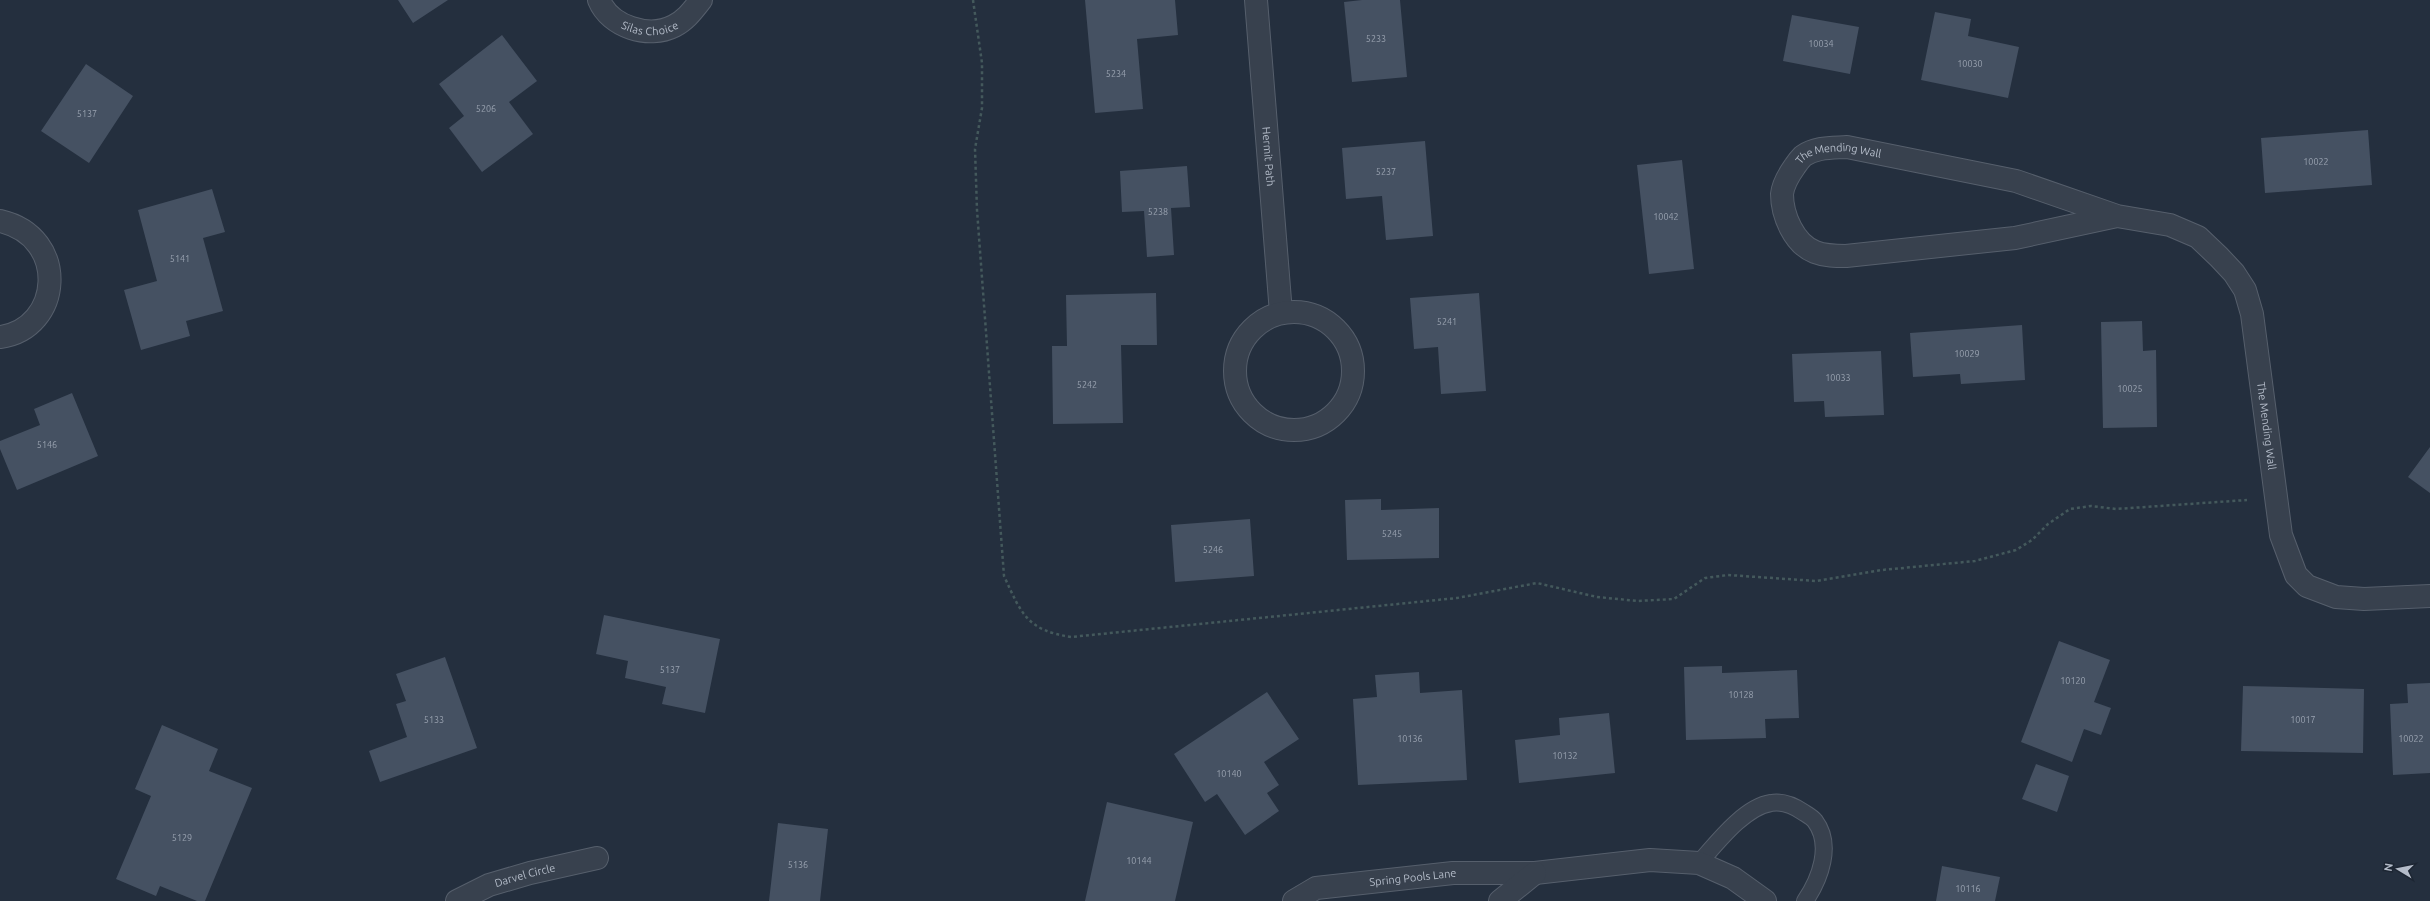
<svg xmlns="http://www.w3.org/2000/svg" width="2430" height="901" viewBox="0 0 2430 901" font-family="Ubuntu,sans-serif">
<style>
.building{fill:#455162}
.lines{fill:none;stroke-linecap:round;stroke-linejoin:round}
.lane-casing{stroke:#565f6c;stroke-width:18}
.street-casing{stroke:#565f6c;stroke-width:24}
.path{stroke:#44595c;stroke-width:2.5;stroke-dasharray:3 3;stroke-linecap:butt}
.lane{stroke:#38414e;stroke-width:16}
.street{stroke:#38414e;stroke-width:22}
.labels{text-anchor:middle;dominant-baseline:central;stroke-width:3.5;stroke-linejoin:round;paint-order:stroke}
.number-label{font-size:9px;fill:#98a1af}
.street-label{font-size:11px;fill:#b4bcc9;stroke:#1d2633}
</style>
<rect width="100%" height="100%" fill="#242f3e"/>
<!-- building -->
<path class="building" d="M 398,0 L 448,0 L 413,23 Z
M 1085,0 L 1175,0 L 1178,35 L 1137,39 L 1143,109 L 1095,113 Z
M 1362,0 L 1400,0 L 1407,77 L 1352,82 L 1344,2 Z
M 1935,12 L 1971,19 L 1968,36 L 2019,47 L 2008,98 L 1921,80 Z
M 1792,15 L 1859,27 L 1850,74 L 1783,61 Z
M 502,35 L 537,81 L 509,102 L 533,134 L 482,172 L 449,128 L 464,116 L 439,84 Z
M 86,64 L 133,96 L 89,163 L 41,131 Z
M 2368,130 L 2372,185 L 2265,193 L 2261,138 Z
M 1425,141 L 1433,236 L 1386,240 L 1382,196 L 1346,199 L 1342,148 Z
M 1682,160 L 1694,269 L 1649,274 L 1637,165 Z
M 1187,166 L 1190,207 L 1171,208 L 1174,255 L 1147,257 L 1144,211 L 1122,212 L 1120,171 Z
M 212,189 L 225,232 L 203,238 L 223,311 L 186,321 L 190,336 L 141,350 L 124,290 L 157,281 L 138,210 Z
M 1156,293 L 1157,345 L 1121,345 L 1123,423 L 1053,424 L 1052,346 L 1067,346 L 1066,295 Z
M 1479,293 L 1486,391 L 1441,394 L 1438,347 L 1414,349 L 1410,298 Z
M 2142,321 L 2143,351 L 2156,350 L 2157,427 L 2103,428 L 2101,322 Z
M 2022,325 L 2025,380 L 1961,384 L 1960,374 L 1913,377 L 1910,333 Z
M 1881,351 L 1884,415 L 1825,417 L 1824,401 L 1794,402 L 1792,354 Z
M 72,393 L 98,456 L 17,490 L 0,449 L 0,441 L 40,425 L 34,409 Z
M 2430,447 L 2430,493 L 2408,477 Z
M 1381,499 L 1381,510 L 1439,508 L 1439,558 L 1347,560 L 1345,500 Z
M 1250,519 L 1254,576 L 1175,582 L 1171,525 Z
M 604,615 L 720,639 L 705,713 L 662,704 L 666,687 L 625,678 L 628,661 L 596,654 Z
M 2059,641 L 2110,660 L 2094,702 L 2111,708 L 2101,735 L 2084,729 L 2072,762 L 2021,742 Z
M 445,657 L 477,748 L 380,782 L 369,751 L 407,737 L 396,704 L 406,701 L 396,674 Z
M 1722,666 L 1722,673 L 1797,670 L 1799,718 L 1765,719 L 1766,738 L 1686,740 L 1684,667 Z
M 1419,672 L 1420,693 L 1462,690 L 1467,780 L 1358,785 L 1353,699 L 1377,697 L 1375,675 Z
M 2430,683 L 2430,773 L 2393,775 L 2390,704 L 2408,703 L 2407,684 Z
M 2243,686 L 2364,689 L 2363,753 L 2241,751 Z
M 1267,692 L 1299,739 L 1264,762 L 1279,785 L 1267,793 L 1279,811 L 1245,835 L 1217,794 L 1205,802 L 1174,754 Z
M 1609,713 L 1615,773 L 1519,783 L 1515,740 L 1560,735 L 1559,718 Z
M 162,725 L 218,749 L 209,771 L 252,788 L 205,901 L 197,901 L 160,886 L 156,896 L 116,879 L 151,796 L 135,789 Z
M 2036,764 L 2069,776 L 2057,812 L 2022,799 Z
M 1107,802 L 1193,822 L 1175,901 L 1085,901 Z
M 778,823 L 828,829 L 820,901 L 769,901 Z
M 1942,866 L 2000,877 L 1995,901 L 1936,901 Z"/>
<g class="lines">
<defs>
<path id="lane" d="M 1699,863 C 1716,844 1744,807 1771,803 C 1782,801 1794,806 1803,812 C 1806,814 1812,817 1815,821 C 1833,845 1820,879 1805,901"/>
<g id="street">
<path id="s1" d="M 599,0 C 610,27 649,39 674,26 C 686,20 693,10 701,0"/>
<path id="s2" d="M 1256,0 L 1281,313"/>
<path id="s3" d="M 2117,216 L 2015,238 L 1846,256 C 1836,256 1825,256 1815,252 C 1794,244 1782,215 1782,194 C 1783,185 1790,173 1795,166 C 1797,163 1800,159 1803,156 C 1816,147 1831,148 1847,147 L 2016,181 L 2117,216 L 2170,225 L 2198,237 L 2219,257 L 2234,273 L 2245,290 L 2252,314 L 2281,535 L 2296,575 L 2307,586 L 2336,597 L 2364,599 L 2430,596"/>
<path d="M 0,221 C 70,237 62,329 0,337"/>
<circle cx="1294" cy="371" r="59"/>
<path id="s4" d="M 457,901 L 489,885 L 530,873 L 597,858"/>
<path id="s5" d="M 1294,901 L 1316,888 L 1453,873 L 1535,873 L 1650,860 L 1699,863 L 1733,878 L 1765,901"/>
<path d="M 1500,901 L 1535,873"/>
</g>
</defs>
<!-- lane casing -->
<use href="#lane" class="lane-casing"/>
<!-- street casing -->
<use href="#street" class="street-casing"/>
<!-- path -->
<path class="path" d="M 973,0 L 982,63 L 982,108 L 975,149 L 977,210 L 1004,576 C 1022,615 1027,630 1071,637 L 1457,598 L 1537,583 L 1597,597 L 1638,601 L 1674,599 L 1705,578 L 1728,575 L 1816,581 L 1882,570 L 1975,561 L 2016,550 L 2032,540 L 2048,524 L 2070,509 L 2091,506 L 2116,509 L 2247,500"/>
<!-- lane -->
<use href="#lane" class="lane"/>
<!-- street -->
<use href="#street" class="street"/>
</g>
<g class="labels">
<!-- number labels -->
<g class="number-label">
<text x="1376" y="39">5233</text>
<text x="1821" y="44">10034</text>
<text x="1970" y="64">10030</text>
<text x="1116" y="74">5234</text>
<text x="486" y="109">5206</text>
<text x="87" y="114">5137</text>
<text x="2316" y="162">10022</text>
<text x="1386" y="172">5237</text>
<text x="1158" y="212">5238</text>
<text x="1666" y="217">10042</text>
<text x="180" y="259">5141</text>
<text x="1447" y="322">5241</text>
<text x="1967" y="354">10029</text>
<text x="1838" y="378">10033</text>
<text x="1087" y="385">5242</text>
<text x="2130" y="389">10025</text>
<text x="47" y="445">5146</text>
<text x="1392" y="534">5245</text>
<text x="1213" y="550">5246</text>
<text x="670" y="670">5137</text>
<text x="2073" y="681">10120</text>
<text x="1741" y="695">10128</text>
<text x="434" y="720">5133</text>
<text x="2303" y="720">10017</text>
<text x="1410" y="739">10136</text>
<text x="2411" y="739">10022</text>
<text x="1565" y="756">10132</text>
<text x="1229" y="774">10140</text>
<text x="182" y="838">5129</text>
<text x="1139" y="861">10144</text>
<text x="798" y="865">5136</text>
<text x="1968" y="889">10116</text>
</g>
<!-- street labels -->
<g class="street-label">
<text stroke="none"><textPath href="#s1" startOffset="63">Silas Choice</textPath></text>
<text stroke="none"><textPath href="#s2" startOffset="157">Hermit Path</textPath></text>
<text stroke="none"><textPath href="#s3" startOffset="456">The Mending Wall</textPath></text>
<text stroke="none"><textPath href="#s3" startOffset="1038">The Mending Wall</textPath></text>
<text stroke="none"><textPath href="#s4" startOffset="73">Darvel Circle</textPath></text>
<text stroke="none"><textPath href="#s5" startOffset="123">Spring Pools Lane</textPath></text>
</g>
</g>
<!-- north arrow -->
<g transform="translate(2398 869) rotate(280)" stroke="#1d2633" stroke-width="3" paint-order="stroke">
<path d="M0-3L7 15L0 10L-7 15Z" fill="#b4bcc9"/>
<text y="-6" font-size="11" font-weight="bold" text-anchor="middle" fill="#b4bcc9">N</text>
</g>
</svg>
